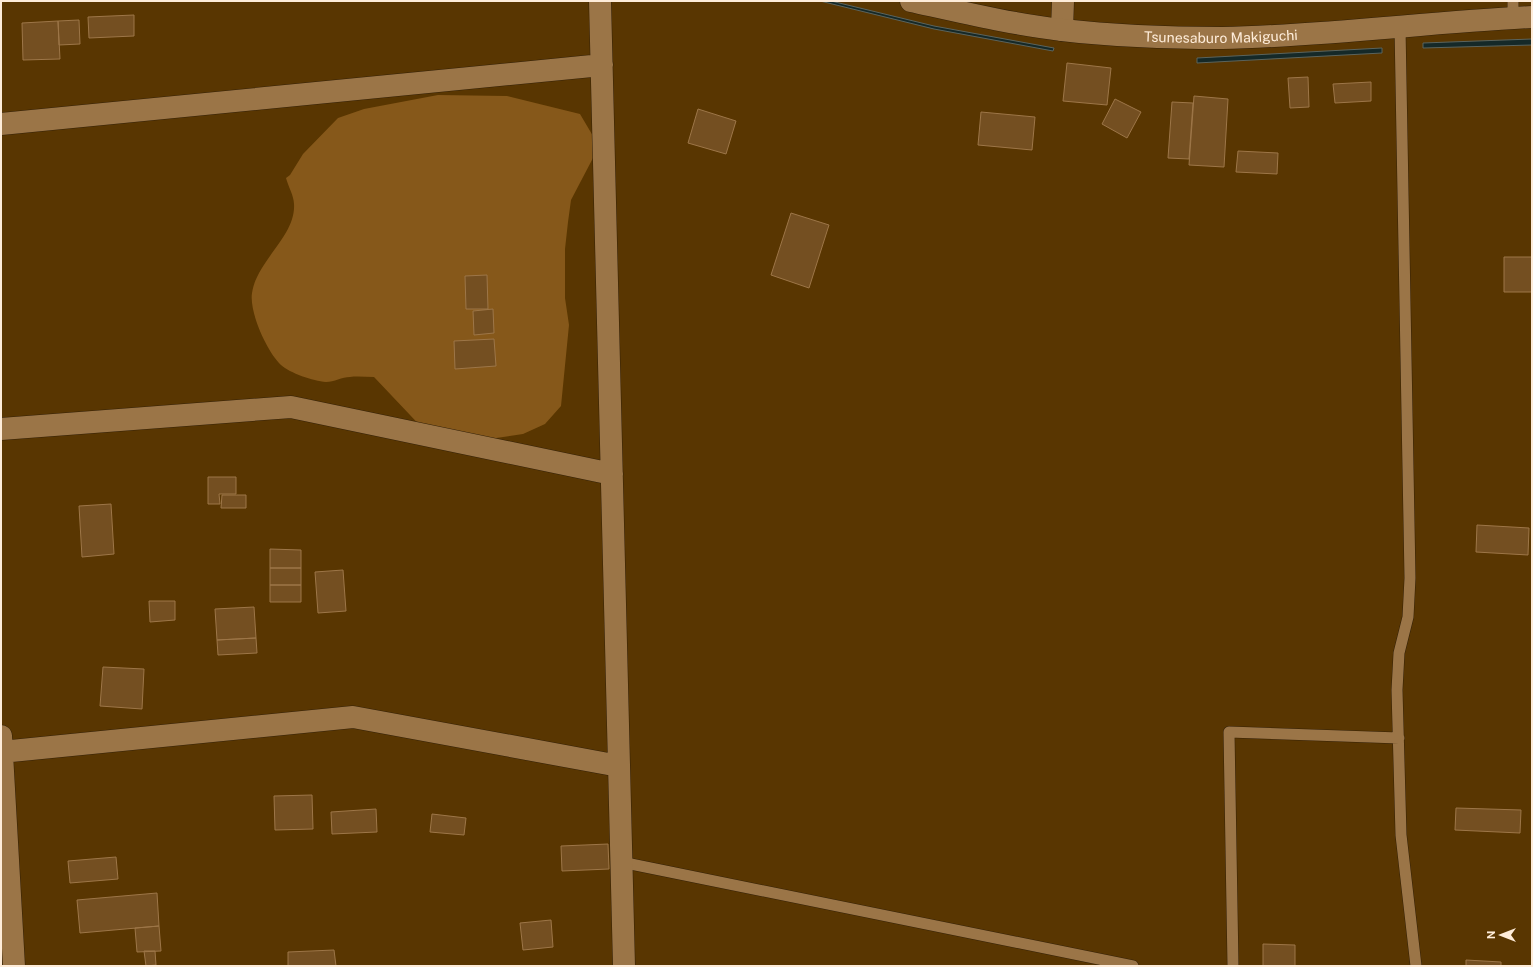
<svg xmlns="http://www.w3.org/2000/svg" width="1533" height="967" viewBox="0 0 1533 967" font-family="'Public Sans',sans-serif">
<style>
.green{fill:#86581a}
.water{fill:#152928;stroke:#5b645d}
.building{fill:#744f21;stroke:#9d7648}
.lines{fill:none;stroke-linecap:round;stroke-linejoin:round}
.lane-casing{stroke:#342108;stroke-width:12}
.street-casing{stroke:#342108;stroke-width:23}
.secondary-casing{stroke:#342108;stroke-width:23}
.lane{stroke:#9b7547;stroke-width:11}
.street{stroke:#9b7547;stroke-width:22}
.secondary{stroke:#9b7547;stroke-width:22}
.labels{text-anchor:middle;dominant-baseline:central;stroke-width:3;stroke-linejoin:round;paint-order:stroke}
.street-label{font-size:14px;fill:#feecd9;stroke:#593601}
</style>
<rect width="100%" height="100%" fill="#593601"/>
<!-- green -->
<path class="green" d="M 438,95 L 507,96 L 580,114 L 593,136 L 593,158 L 571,200 L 568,222 L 565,249 L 565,298 L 569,325 L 561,406 L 545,424 L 523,434 L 476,441 L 428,434 L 374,377 C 366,377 357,376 350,377 C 342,377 334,382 326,382 C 313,381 290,373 281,365 C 267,352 249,312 252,293 C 257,260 296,236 294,204 C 294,196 288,186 286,178 L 290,175 L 303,154 L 338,118 L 364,109 Z"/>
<!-- water -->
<path class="water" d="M 820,1 L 831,1 L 934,26 L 1054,48 L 1053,51 L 934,29 Z
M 1532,39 L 1532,45 L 1423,48 L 1423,43 Z
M 1382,48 L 1382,53 L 1197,63 L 1197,58 Z"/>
<!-- building -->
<path class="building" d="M 134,15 L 134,36 L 89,38 L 88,17 Z
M 79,20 L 80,44 L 59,45 L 58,21 Z
M 58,21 L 60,59 L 23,60 L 22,23 Z
M 1067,63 L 1111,68 L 1107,105 L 1063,101 Z
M 1308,77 L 1309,107 L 1290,108 L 1288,78 Z
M 1371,82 L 1371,101 L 1335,103 L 1333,84 Z
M 1194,96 L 1228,99 L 1224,167 L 1189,165 Z
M 1115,99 L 1141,112 L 1127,138 L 1102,124 Z
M 1172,102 L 1193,103 L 1189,159 L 1168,158 Z
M 698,109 L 736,121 L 726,154 L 688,143 Z
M 981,112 L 1035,117 L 1032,150 L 978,145 Z
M 1238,151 L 1278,153 L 1277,174 L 1236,172 Z
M 791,213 L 829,225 L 809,288 L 771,275 Z
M 1504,257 L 1532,257 L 1532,292 L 1504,292 Z
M 487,275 L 488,309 L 466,309 L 465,276 Z
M 493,309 L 494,333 L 474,335 L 473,311 Z
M 494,339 L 496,366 L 455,369 L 454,341 Z
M 208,477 L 236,477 L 236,494 L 219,494 L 220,504 L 208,504 Z
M 222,495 L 246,495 L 246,508 L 221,508 Z
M 111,504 L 114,554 L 82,557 L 79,506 Z
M 1477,525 L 1529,528 L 1528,555 L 1476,552 Z
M 270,549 L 301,550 L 301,568 L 270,568 Z
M 270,568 L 301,568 L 301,585 L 270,585 Z
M 343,570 L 346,611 L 318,613 L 315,572 Z
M 270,585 L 301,585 L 301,602 L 270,602 Z
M 149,601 L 175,601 L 175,620 L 150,622 Z
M 254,607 L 256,638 L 217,640 L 215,609 Z
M 256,638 L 257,653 L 218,655 L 217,640 Z
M 103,667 L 144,669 L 142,709 L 100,706 Z
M 312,795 L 313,829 L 275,830 L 274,796 Z
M 1456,808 L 1521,810 L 1520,833 L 1455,830 Z
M 376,809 L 377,832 L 332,834 L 331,812 Z
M 432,814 L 466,818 L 464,835 L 430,832 Z
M 608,844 L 609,869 L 562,871 L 561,846 Z
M 116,857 L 118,879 L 70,883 L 68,861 Z
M 157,893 L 159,926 L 80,933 L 77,900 Z
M 551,920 L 553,947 L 523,950 L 520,923 Z
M 159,926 L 161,951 L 137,952 L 135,928 Z
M 1263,944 L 1295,945 L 1295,966 L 1263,966 Z
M 334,950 L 336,966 L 288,966 L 288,952 Z
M 144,951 L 155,951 L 156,965 L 146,966 Z
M 1466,960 L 1501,962 L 1501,966 L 1466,966 Z"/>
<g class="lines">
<defs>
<path id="lane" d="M 1513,18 L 1513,1
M 1400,27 L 1410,578 L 1408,617 L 1399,653 L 1397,690 L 1401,835 L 1416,966
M 621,862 L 1133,966
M 1233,966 L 1229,732 L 1399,738"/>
<path id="street" d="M 600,1 L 624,966
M 1062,30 L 1063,1
M 1,124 L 602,65
M 1,429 L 291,407 L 612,474
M 1,736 L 14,966
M 1,752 L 353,717 L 619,766"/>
<g id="secondary">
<path id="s1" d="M 911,1 C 961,12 1011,24 1062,30 C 1115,36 1169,38 1222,38 C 1326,36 1429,22 1532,17"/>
</g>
</defs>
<!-- lane casing -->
<use href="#lane" class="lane-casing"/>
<!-- street casing -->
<use href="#street" class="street-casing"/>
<!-- secondary casing -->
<use href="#secondary" class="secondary-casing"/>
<!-- lane -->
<use href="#lane" class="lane"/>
<!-- street -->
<use href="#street" class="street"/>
<!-- secondary -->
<use href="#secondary" class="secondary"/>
</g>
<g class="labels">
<!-- street labels -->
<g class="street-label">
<text stroke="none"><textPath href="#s1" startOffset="313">Tsunesaburo Makiguchi</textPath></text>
</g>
</g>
<!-- border -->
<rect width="1533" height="967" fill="none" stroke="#feecd9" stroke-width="4"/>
<!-- north arrow -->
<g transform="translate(1501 935) rotate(270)" stroke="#593601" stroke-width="3" paint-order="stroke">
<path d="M0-3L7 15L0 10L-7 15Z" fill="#feecd9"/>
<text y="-6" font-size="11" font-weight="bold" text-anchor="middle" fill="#feecd9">N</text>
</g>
</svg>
